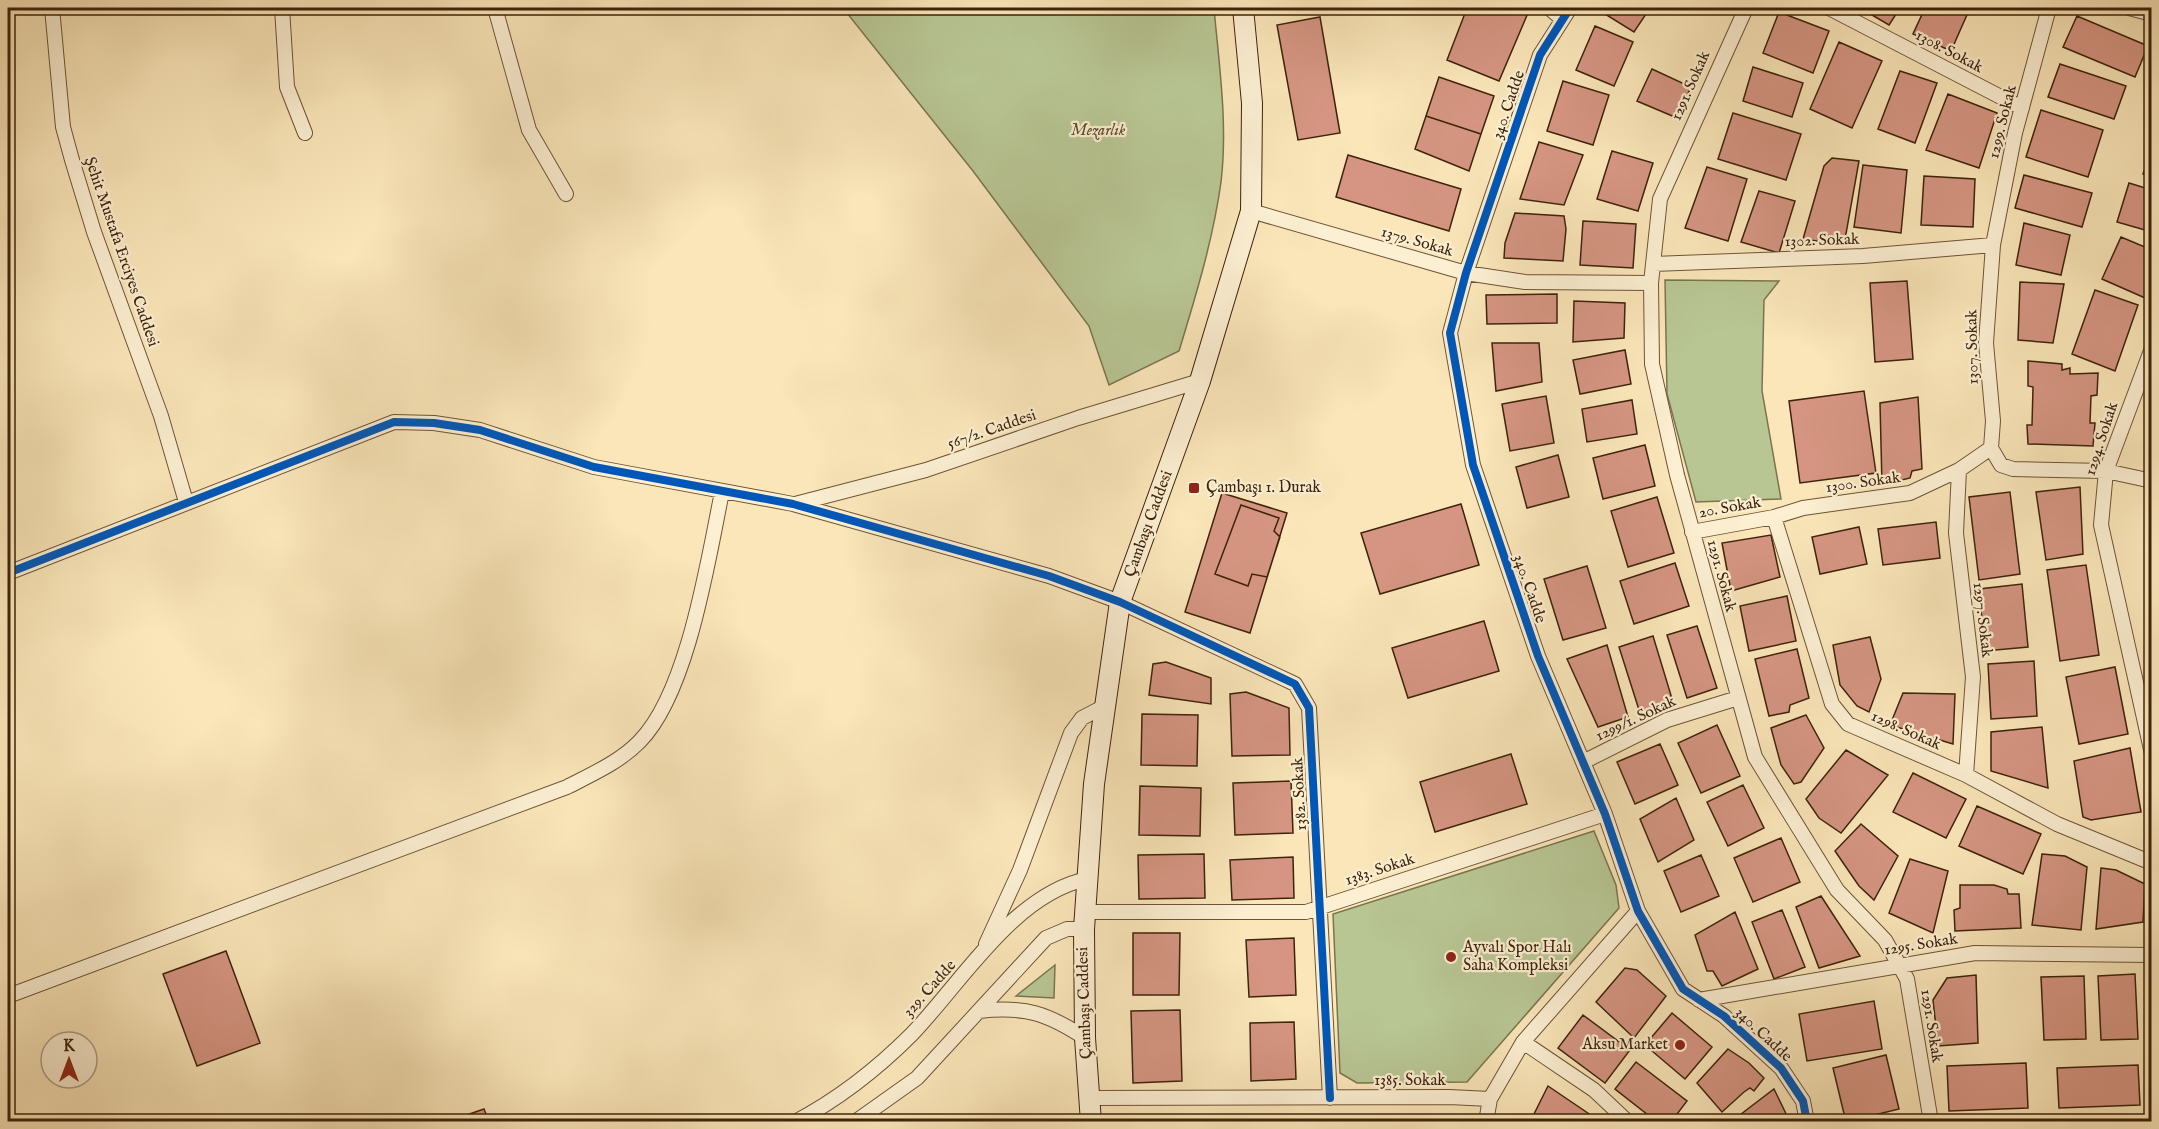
<svg xmlns="http://www.w3.org/2000/svg" width="2159" height="1129" viewBox="0 0 2159 1129" font-family="'IM FELL English',serif">
<style>
.green{fill:#b8c694;stroke:#7b744f;stroke-width:1.5}
.building{fill:#d59582;stroke:#3e230a;stroke-width:1.5}
.lines{fill:none;stroke-linecap:round;stroke-linejoin:round}
.minor-casing{stroke:#6d5436;stroke-width:16}
.secondary-casing{stroke:#3e230a;stroke-width:22}
.minor{stroke:#fcefd2;stroke-width:14}
.secondary{stroke:#fcefd2;stroke-width:20}
.cycleway-casing{stroke:#fcefd2;stroke-width:11}
.cycleway{stroke:#0057b8;stroke-width:8}
.poi-dot{fill:#8f2418;stroke:#fcefd2;stroke-width:2}
.labels{text-anchor:middle;dominant-baseline:central;stroke-width:4.5;stroke-linejoin:round;paint-order:stroke}
.street-label{font-size:16px;fill:#3e230a;stroke:#fcefd2}
.park-label{font-size:16px;font-style:italic;fill:#5c4c2c;stroke:#fcefd2}
.poi-label{font-size:16px;fill:#3e230a;stroke:#fcefd2;text-anchor:start}
</style>
<rect width="100%" height="100%" fill="#fae6b9"/>
<filter id="stains"><feTurbulence type="fractalNoise" baseFrequency=".00333" numOctaves="4"/><feColorMatrix values="0 0 0 0 .2 0 0 0 0 .09 0 0 0 0 .02 0 0 0 .5 -.17"/></filter>
<radialGradient id="worn" r=".72"><stop offset=".6" stop-color="#630" stop-opacity="0"/><stop offset="1" stop-color="#630" stop-opacity=".3"/></radialGradient>
<!-- green -->
<path class="green" d="M 843,8 L 1214,8 C 1219,65 1228,124 1221,182 C 1213,240 1196,295 1179,351 L 1109,385 L 1089,326 L 973,171 Z
M 1665,280 L 1779,281 L 1764,300 L 1762,391 L 1781,499 L 1696,502 L 1667,394 Z
M 1594,831 L 1616,885 L 1619,908 L 1467,1082 L 1357,1083 L 1340,1073 L 1333,914 Z
M 1055,965 L 1054,998 L 1016,996 Z"/>
<!-- building -->
<path class="building" d="M 1467,8 L 1517,8 L 1528,13 L 1499,81 L 1447,60 Z
M 1609,8 L 1650,8 L 1634,32 L 1605,14 Z
M 1860,8 L 1900,8 L 1889,25 Z
M 1925,8 L 1970,8 L 1951,51 L 1913,34 Z
M 1779,12 L 1829,31 L 1813,73 L 1763,53 Z
M 2077,16 L 2148,46 L 2135,77 L 2063,47 Z
M 1320,17 L 1340,133 L 1298,140 L 1277,25 Z
M 1595,26 L 1633,42 L 1614,86 L 1576,70 Z
M 1839,42 L 1882,61 L 1852,128 L 1810,109 Z
M 2060,64 L 2126,86 L 2114,119 L 2048,97 Z
M 1753,67 L 1803,83 L 1792,117 L 1743,101 Z
M 1652,69 L 1691,87 L 1677,118 L 1637,101 Z
M 1900,71 L 1937,83 L 1915,143 L 1878,129 Z
M 1439,77 L 1494,96 L 1481,134 L 1426,116 Z
M 1563,81 L 1609,95 L 1593,145 L 1547,131 Z
M 1948,94 L 1997,113 L 1979,168 L 1926,150 Z
M 2041,110 L 2103,130 L 2088,177 L 2026,157 Z
M 1733,113 L 1801,134 L 1786,180 L 1718,159 Z
M 1426,116 L 1481,134 L 1469,171 L 1415,149 Z
M 1539,142 L 1583,155 L 1564,205 L 1520,199 Z
M 2152,150 L 2152,177 L 2143,174 Z
M 1612,151 L 1653,163 L 1638,211 L 1597,199 Z
M 1348,155 L 1461,189 L 1449,231 L 1336,197 Z
M 1832,158 L 1859,161 L 1844,245 L 1803,239 L 1824,166 Z
M 1863,165 L 1907,170 L 1901,233 L 1854,227 Z
M 1707,167 L 1747,179 L 1728,241 L 1685,228 Z
M 2024,175 L 2092,193 L 2082,227 L 2015,208 Z
M 1924,176 L 1975,179 L 1973,227 L 1921,225 Z
M 2129,183 L 2152,190 L 2152,232 L 2117,222 Z
M 1759,191 L 1795,201 L 1779,253 L 1741,242 Z
M 1515,213 L 1564,216 L 1566,229 L 1563,261 L 1504,258 L 1505,243 Z
M 1583,221 L 1636,224 L 1633,268 L 1580,265 Z
M 2024,223 L 2070,235 L 2061,275 L 2016,265 Z
M 2121,237 L 2152,250 L 2152,301 L 2102,279 Z
M 1907,281 L 1913,359 L 1875,362 L 1870,283 Z
M 2020,282 L 2064,284 L 2053,343 L 2018,340 Z
M 2095,290 L 2138,305 L 2115,371 L 2072,354 Z
M 1557,294 L 1557,323 L 1487,324 L 1486,295 Z
M 1574,301 L 1625,303 L 1624,338 L 1573,342 Z
M 1492,343 L 1539,343 L 1542,382 L 1496,391 Z
M 1625,350 L 1631,384 L 1580,394 L 1573,360 Z
M 2028,361 L 2062,364 L 2062,370 L 2070,368 L 2070,374 L 2098,373 L 2097,395 L 2091,396 L 2090,423 L 2095,423 L 2093,446 L 2028,444 L 2027,425 L 2032,425 L 2033,387 L 2028,386 Z
M 1864,391 L 1876,473 L 1800,483 L 1789,401 Z
M 1546,396 L 1554,443 L 1510,451 L 1502,404 Z
M 1918,397 L 1922,469 L 1912,471 L 1910,478 L 1882,485 L 1880,403 Z
M 1632,400 L 1637,434 L 1587,442 L 1582,409 Z
M 1645,445 L 1655,486 L 1603,499 L 1593,458 Z
M 1558,455 L 1569,497 L 1527,508 L 1516,467 Z
M 2080,487 L 2083,554 L 2046,560 L 2036,492 Z
M 2010,492 L 2020,574 L 1979,580 L 1969,497 Z
M 1222,493 L 1287,513 L 1250,633 L 1185,612 Z
M 1657,497 L 1674,553 L 1628,567 L 1611,511 Z
M 1461,504 L 1479,565 L 1380,594 L 1361,533 Z
M 1241,505 L 1279,518 L 1274,531 L 1280,537 L 1267,577 L 1252,574 L 1248,586 L 1215,574 Z
M 2147,509 L 2152,510 L 2152,576 L 2146,576 Z
M 1936,522 L 1940,558 L 1883,565 L 1878,529 Z
M 1859,527 L 1867,564 L 1820,574 L 1812,537 Z
M 1771,535 L 1780,577 L 1731,591 L 1722,543 Z
M 1675,563 L 1689,606 L 1634,624 L 1620,581 Z
M 2086,565 L 2099,655 L 2060,661 L 2047,570 Z
M 1587,566 L 1606,628 L 1563,640 L 1544,579 Z
M 2022,584 L 2028,647 L 1985,651 L 1979,589 Z
M 1787,596 L 1796,641 L 1749,651 L 1740,606 Z
M 1484,621 L 1499,671 L 1408,698 L 1392,648 Z
M 1697,626 L 1717,688 L 1687,698 L 1667,635 Z
M 1653,636 L 1673,702 L 1640,713 L 1619,647 Z
M 1870,637 L 1881,679 L 1869,712 L 1857,706 L 1840,685 L 1833,645 Z
M 1607,645 L 1628,717 L 1598,727 L 1567,659 Z
M 1797,649 L 1809,698 L 1790,705 L 1789,712 L 1769,716 L 1755,659 Z
M 2034,661 L 2037,716 L 1991,719 L 1988,664 Z
M 1166,662 L 1211,678 L 1211,704 L 1149,695 L 1153,664 Z
M 2115,667 L 2128,734 L 2079,744 L 2066,677 Z
M 1246,692 L 1289,708 L 1290,755 L 1232,756 L 1230,694 Z
M 1903,693 L 1955,694 L 1953,744 L 1890,725 Z
M 1142,714 L 1198,715 L 1197,766 L 1141,765 Z
M 1806,715 L 1824,748 L 1801,782 L 1794,784 L 1781,765 L 1771,728 Z
M 1717,725 L 1740,776 L 1701,793 L 1678,743 Z
M 2042,727 L 2048,788 L 1991,771 L 1991,732 Z
M 1660,744 L 1678,785 L 1635,804 L 1617,762 Z
M 2130,748 L 2141,812 L 2091,820 L 2083,817 L 2074,761 Z
M 1846,750 L 1888,775 L 1841,833 L 1819,818 L 1806,799 Z
M 1511,754 L 1527,804 L 1435,832 L 1420,782 Z
M 1913,773 L 1966,799 L 1946,838 L 1893,812 Z
M 1291,781 L 1293,833 L 1235,835 L 1233,783 Z
M 1743,785 L 1764,828 L 1728,846 L 1707,802 Z
M 1140,786 L 1201,788 L 1200,836 L 1139,835 Z
M 1676,798 L 1694,840 L 1658,862 L 1640,819 Z
M 1977,806 L 2041,834 L 2023,874 L 1959,846 Z
M 1861,824 L 1898,856 L 1874,900 L 1859,886 L 1835,851 Z
M 1781,838 L 1800,882 L 1753,902 L 1734,858 Z
M 1204,854 L 1205,898 L 1139,899 L 1138,855 Z
M 2042,854 L 2065,856 L 2087,867 L 2081,930 L 2032,925 Z
M 1701,855 L 1719,896 L 1681,912 L 1664,871 Z
M 1293,857 L 1294,898 L 1232,900 L 1230,860 Z
M 1910,859 L 1948,871 L 1933,933 L 1889,913 Z
M 2101,868 L 2116,870 L 2145,884 L 2143,922 L 2096,929 Z
M 1960,885 L 1994,885 L 2007,889 L 2008,894 L 2019,894 L 2021,928 L 1955,931 L 1954,910 L 1960,908 Z
M 1821,896 L 1860,956 L 1819,968 L 1796,907 Z
M 1782,910 L 1805,967 L 1774,979 L 1752,922 Z
M 1735,912 L 1758,969 L 1722,986 L 1713,971 L 1707,971 L 1695,935 Z
M 1133,933 L 1180,933 L 1179,995 L 1133,995 Z
M 1294,938 L 1296,995 L 1249,997 L 1246,940 Z
M 226,951 L 260,1043 L 197,1066 L 163,974 Z
M 1625,968 L 1637,970 L 1666,996 L 1634,1038 L 1596,1002 Z
M 2135,974 L 2138,1039 L 2101,1040 L 2098,976 Z
M 1976,975 L 1978,1043 L 1938,1046 L 1933,1000 L 1947,978 Z
M 2084,976 L 2086,1039 L 2044,1040 L 2041,977 Z
M 1874,1001 L 1882,1049 L 1807,1061 L 1799,1014 Z
M 1180,1010 L 1182,1081 L 1133,1083 L 1131,1011 Z
M 1672,1013 L 1712,1047 L 1685,1079 L 1645,1045 Z
M 1583,1015 L 1630,1050 L 1605,1083 L 1558,1048 Z
M 1294,1022 L 1296,1079 L 1251,1081 L 1250,1023 Z
M 1728,1049 L 1749,1063 L 1764,1078 L 1754,1091 L 1750,1088 L 1744,1092 L 1722,1112 L 1697,1083 Z
M 1886,1055 L 1899,1109 L 1846,1122 L 1833,1068 Z
M 1636,1062 L 1687,1101 L 1671,1122 L 1657,1122 L 1615,1089 Z
M 2026,1063 L 2028,1108 L 1949,1111 L 1947,1066 Z
M 2138,1065 L 2140,1105 L 2059,1108 L 2057,1068 Z
M 1548,1086 L 1601,1122 L 1530,1122 Z
M 1774,1089 L 1790,1122 L 1733,1122 L 1732,1121 Z
M 484,1109 L 489,1122 L 453,1122 L 452,1120 Z"/>
<g class="lines">
<defs>
<path id="minor" d="M 52,8 L 63,127 L 72,160 L 94,232 L 161,416 L 186,502
M 282,8 L 287,87 L 305,133
M 495,8 L 529,130 L 566,194
M 1549,8 L 1562,19
M 1570,8 L 1540,55 L 1466,273 L 1450,333 L 1473,465 L 1538,656 L 1605,814 L 1638,911 L 1683,989 L 1724,1016 L 1781,1068 L 1803,1101 L 1807,1122
M 1746,8 L 1660,199 L 1651,283 L 1652,364 L 1677,475 L 1755,757 L 1837,890 L 1885,940 L 1907,979 L 1931,1122
M 1829,8 L 2022,108
M 2129,8 L 2152,14
M 1251,211 L 1466,273 L 1525,282 L 1651,283
M 1653,264 L 1863,256 L 1993,245
M 2152,348 L 2106,471 L 2101,525 L 2152,754
M 1991,448 L 1993,421 L 1986,343 L 1993,245 L 2015,133 L 2049,8
M 1959,470 L 1956,533 L 1973,677 L 1966,775
M 795,504 L 926,470 L 1078,418 L 1200,381
M 1774,517 L 1832,704 L 1848,724 L 1966,775 L 2057,824 L 2152,863
M 1692,532 L 1774,517 L 1803,508 L 1910,493 L 1959,470 L 1991,448 L 2001,465 L 2013,469 L 2106,471 L 2152,481
M 8,573 L 394,422 L 434,423 L 480,430 L 594,467 L 793,504 L 1049,576 L 1120,602 L 1295,684 L 1309,708 L 1330,1098
M 1583,762 L 1667,720 L 1738,698
M 1085,912 L 1306,912 L 1605,814
M 986,944 L 1020,870 L 1071,733 L 1082,718 L 1105,706
M 8,996 L 567,787 C 592,774 620,762 640,741 C 688,692 708,560 722,492
M 1699,1000 L 1975,953 L 2152,955
M 979,1011 C 1025,1006 1047,1013 1085,1038
M 1523,1042 L 1594,1090 L 1628,1122
M 1089,1098 L 1449,1097 L 1490,1099 L 1523,1042 L 1638,911
M 795,1122 C 837,1100 878,1068 912,1034 C 961,983 1014,894 1087,879
M 855,1122 L 917,1078 L 1046,938 L 1067,929 L 1084,929
M 1486,1122 L 1490,1099"/>
<path id="secondary" d="M 1091,1122 L 1085,1038 L 1084,929 L 1094,784 L 1120,602 L 1200,381 L 1251,211 L 1252,103 L 1243,8"/>
</defs>
<!-- minor casing -->
<use href="#minor" class="minor-casing"/>
<!-- secondary casing -->
<use href="#secondary" class="secondary-casing"/>
<!-- minor -->
<use href="#minor" class="minor"/>
<!-- secondary -->
<use href="#secondary" class="secondary"/>
<defs>
<path id="cycleway" d="M 1570,8 L 1540,55 L 1466,273 L 1450,333 L 1473,465 L 1538,656 L 1605,814 L 1638,911 L 1683,989 L 1724,1016 L 1781,1068 L 1803,1101 L 1807,1122
M 8,573 L 394,422 L 434,423 L 480,430 L 594,467 L 793,504 L 1049,576 L 1120,602 L 1295,684 L 1309,708 L 1330,1098"/>
</defs>
<!-- cycleway casing -->
<use href="#cycleway" class="cycleway-casing"/>
<!-- cycleway -->
<use href="#cycleway" class="cycleway"/>
</g>
<!-- markers -->
<g class="poi-dot">
<rect x="1188" y="482" width="12" height="12" rx="3"/>
<circle cx="1451" cy="957" r="6"/>
<circle cx="1680" cy="1045" r="6"/>
</g>
<g class="labels">
<!-- street labels -->
<g class="street-label">
<text transform="translate(1949 52) rotate(28)">1308. Sokak</text>
<text transform="translate(1691 86) rotate(-66)">1291. Sokak</text>
<text transform="translate(1509 105) rotate(-71)">340. Cadde</text>
<text transform="translate(2003 122) rotate(-76)">1299. Sokak</text>
<text transform="translate(1822 241) rotate(-2)">1302. Sokak</text>
<text transform="translate(1417 242) rotate(16)">1379. Sokak</text>
<text transform="translate(121 252) rotate(71)">Şehit Mustafa Erciyes Caddesi</text>
<text transform="translate(1973 347) rotate(-91)">1307. Sokak</text>
<text transform="translate(992 430) rotate(-19)">567/2. Caddesi</text>
<text transform="translate(2102 439) rotate(-72)">1294. Sokak</text>
<text transform="translate(1863 483) rotate(-8)">1300. Sokak</text>
<text transform="translate(1730 508) rotate(-10)">20. Sokak</text>
<text transform="translate(1149 524) rotate(-70)">Çambaşı Caddesi</text>
<text transform="translate(1721 576) rotate(75)">1291. Sokak</text>
<text transform="translate(1529 589) rotate(71)">340. Cadde</text>
<text transform="translate(1982 620) rotate(83)">1297. Sokak</text>
<text transform="translate(1636 719) rotate(-25)">1299/1. Sokak</text>
<text transform="translate(1906 731) rotate(24)">1298. Sokak</text>
<text transform="translate(1300 794) rotate(-93)">1382. Sokak</text>
<text transform="translate(1380 870) rotate(-18)">1383. Sokak</text>
<text transform="translate(1921 945) rotate(-9)">1295. Sokak</text>
<text transform="translate(930 989) rotate(-48)">329. Cadde</text>
<text transform="translate(1085 1003) rotate(-92)">Çambaşı Caddesi</text>
<text transform="translate(1931 1026) rotate(81)">1291. Sokak</text>
<text transform="translate(1763 1035) rotate(43)">340. Cadde</text>
<text x="1410" y="1081">1385. Sokak</text>
</g>
<!-- park labels -->
<g class="park-label">
<text x="1098" y="131">Mezarlık</text>
</g>
<!-- poi labels -->
<g class="poi-label">
<text x="1206" y="488">Çambaşı 1. Durak</text>
<text x="1463" y="948">Ayvalı Spor Halı<tspan x="1463" dy="18">Saha Kompleksi</tspan></text>
<text x="1668" y="1045" text-anchor="end">Aksu Market</text>
</g>
</g>
<!-- margin -->
<rect width="2159" height="1129" fill="none" stroke="#fae6b9" stroke-width="30"/>
<rect x="9" y="9" width="2141" height="1111" fill="none" stroke="#3e230a" stroke-width="3"/>
<rect x="15" y="15" width="2129" height="1099" fill="none" stroke="#3e230a" stroke-width="1.5"/>
<!-- north arrow -->
<g transform="translate(69 1060)"><circle r="28" fill="#fcefd2" stroke="#b09d82" stroke-width="1.5"/>
<path d="M0-4.5L10 22L0 15L-10 22Z" fill="#8f2418"/>
<text y="-9" font-size="16" font-weight="bold" text-anchor="middle" fill="#3e230a">K</text>
</g>
<rect width="100%" height="100%" filter="url(#stains)"/>
<rect width="100%" height="100%" fill="url(#worn)"/>
</svg>
